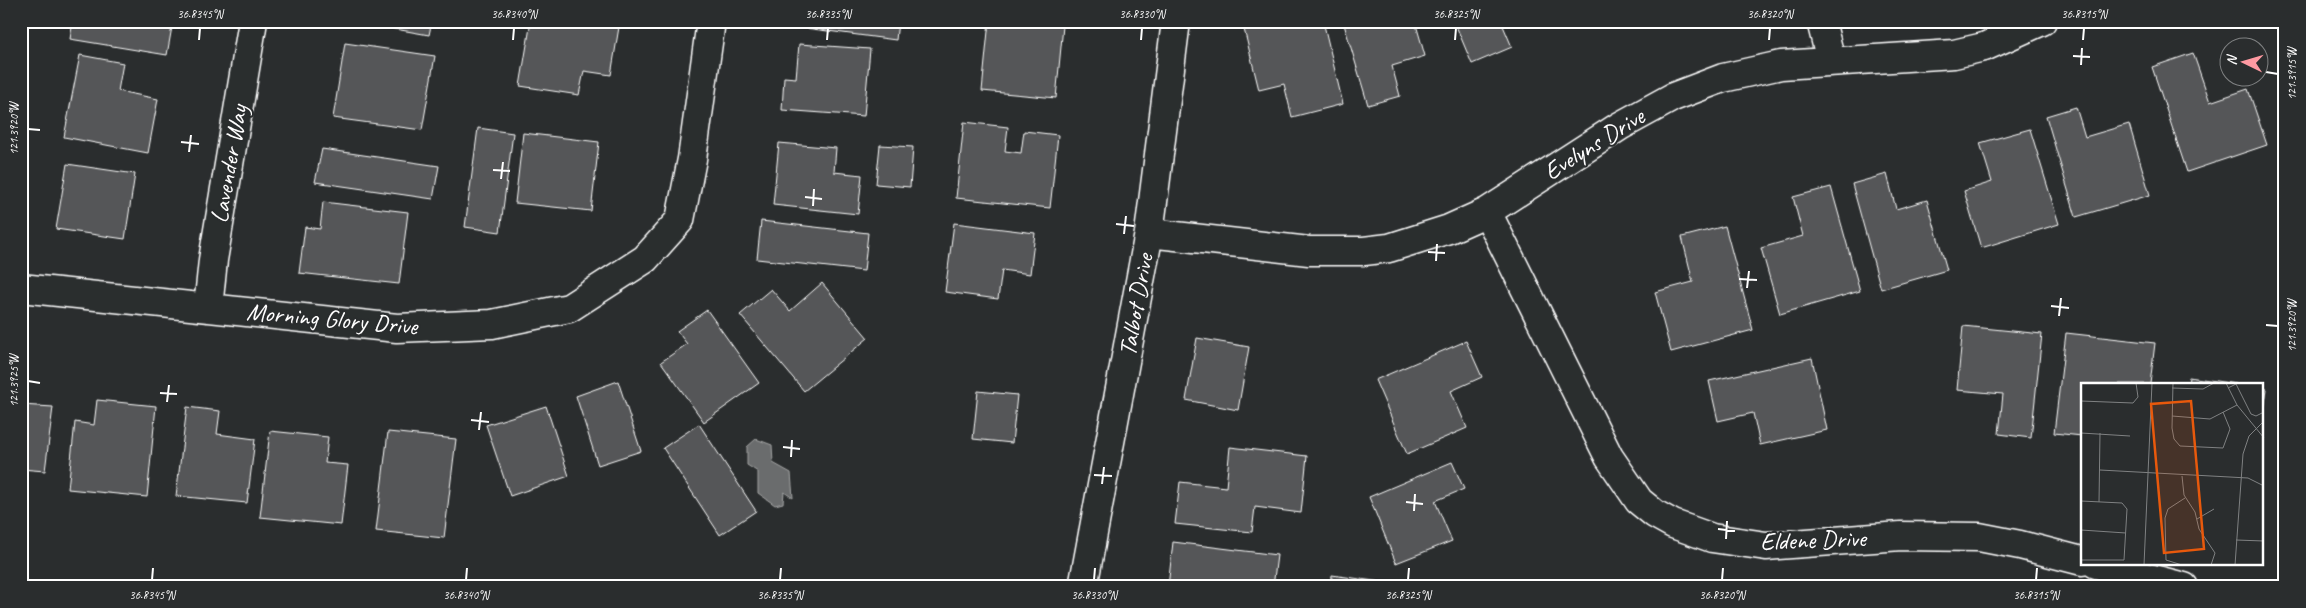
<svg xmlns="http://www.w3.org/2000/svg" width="2306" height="608" viewBox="0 0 2306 608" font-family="Caveat,sans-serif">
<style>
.water{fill:#6a6c6d;stroke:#a6a7a7}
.building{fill:#555758;stroke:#fff}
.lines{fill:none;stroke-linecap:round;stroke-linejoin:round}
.street-casing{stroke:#fff;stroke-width:31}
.street{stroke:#2a2d2e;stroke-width:28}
.ticks{fill:none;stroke:#fff;stroke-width:2}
.labels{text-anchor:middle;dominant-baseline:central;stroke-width:4;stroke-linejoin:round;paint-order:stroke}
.street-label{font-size:25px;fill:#fff;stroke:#2a2d2e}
.inset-road{fill:none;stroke:#7f8182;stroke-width:1}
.view{fill:#e8590c;fill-opacity:0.15;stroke:#e8590c;stroke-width:2.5}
.inset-edge{fill:none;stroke:#fff;stroke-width:2.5}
.neatline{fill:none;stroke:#fff;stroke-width:2}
.ticks-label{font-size:12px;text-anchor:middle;fill:#fff}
</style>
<rect width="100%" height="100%" fill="#2a2d2e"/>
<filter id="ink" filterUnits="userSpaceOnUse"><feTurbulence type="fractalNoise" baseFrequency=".02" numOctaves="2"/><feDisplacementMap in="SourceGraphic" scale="10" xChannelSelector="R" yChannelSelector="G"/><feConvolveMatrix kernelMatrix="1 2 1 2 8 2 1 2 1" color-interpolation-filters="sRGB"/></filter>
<g filter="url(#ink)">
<!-- water -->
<path class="water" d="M 756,439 L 772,445 L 773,463 L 791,473 L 793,498 L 784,492 L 783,503 L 775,505 L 758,493 L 758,472 L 747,465 L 747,447 Z"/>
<!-- building -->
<path class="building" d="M 73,21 L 173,21 L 167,55 L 70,39 Z
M 362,21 L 432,21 L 429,35 L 361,23 Z
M 531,21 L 620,21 L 611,75 L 584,71 L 579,95 L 520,86 Z
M 798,21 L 898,21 L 896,40 L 797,27 Z
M 989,21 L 1013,21 L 1063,26 L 1056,98 L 982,91 Z
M 1275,21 L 1323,21 L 1343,104 L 1292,117 L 1284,84 L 1259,90 L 1244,29 Z
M 1343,21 L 1415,21 L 1425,56 L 1392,66 L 1400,96 L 1368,105 Z
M 1454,21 L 1501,21 L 1512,47 L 1472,64 Z
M 345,43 L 435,56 L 422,130 L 333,118 Z
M 799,44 L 870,49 L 864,116 L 782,110 L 784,77 L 796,78 Z
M 2193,53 L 2210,102 L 2248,89 L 2267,145 L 2187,172 L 2152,67 Z
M 80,55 L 123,63 L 118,91 L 158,99 L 148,153 L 64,137 Z
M 2076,107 L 2085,137 L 2129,124 L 2150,195 L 2076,217 L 2046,116 Z
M 964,122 L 1008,127 L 1005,151 L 1021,153 L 1024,131 L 1058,135 L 1050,208 L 956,198 Z
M 478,128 L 513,133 L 500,232 L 465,227 Z
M 2030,129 L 2059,224 L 1981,248 L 1964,191 L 1992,182 L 1980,143 Z
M 523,133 L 599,142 L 591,211 L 515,203 Z
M 779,143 L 836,148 L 834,172 L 862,175 L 858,214 L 773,205 Z
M 880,145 L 913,147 L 910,187 L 876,184 Z
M 322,149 L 439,166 L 433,199 L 315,182 Z
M 67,164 L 135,174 L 125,239 L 56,229 Z
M 1887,174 L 1896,209 L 1927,200 L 1947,270 L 1881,289 L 1852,184 Z
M 1831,187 L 1860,291 L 1780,314 L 1761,248 L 1803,236 L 1793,197 Z
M 323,202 L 408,212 L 399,284 L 299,273 L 305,227 L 320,229 Z
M 761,221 L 868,233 L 864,271 L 757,259 Z
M 954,223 L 1035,233 L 1030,274 L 1002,270 L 998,299 L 945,292 Z
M 1725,226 L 1753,330 L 1671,352 L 1655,292 L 1693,282 L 1682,237 Z
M 822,283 L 868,338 L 804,391 L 740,315 L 771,289 L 790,311 Z
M 707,310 L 759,383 L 704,422 L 661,362 L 687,344 L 677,331 Z
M 1963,326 L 2042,334 L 2031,438 L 1999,434 L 2003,394 L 1957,390 Z
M 2066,333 L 2155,343 L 2150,384 L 2082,384 L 2082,436 L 2054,433 Z
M 1197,338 L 1249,347 L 1238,410 L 1186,400 Z
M 1466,341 L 1482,377 L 1451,391 L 1467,428 L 1407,454 L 1375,380 Z
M 1812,358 L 1827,430 L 1760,445 L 1753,413 L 1718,421 L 1709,381 Z
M 2189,377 L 2236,384 L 2188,384 Z
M 618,381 L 641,451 L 598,465 L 576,396 Z
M 2262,388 L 2267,389 L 2262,424 Z
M 978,391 L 1017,395 L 1012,443 L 973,439 Z
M 97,400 L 156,406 L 147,497 L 68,489 L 75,422 L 94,425 Z
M 21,405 L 53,407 L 45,471 L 21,469 Z
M 546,406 L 569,476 L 510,496 L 486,425 Z
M 187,407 L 220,411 L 217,434 L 255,439 L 247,503 L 176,496 Z
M 699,424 L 756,511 L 720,535 L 663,448 Z
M 270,431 L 328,437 L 325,463 L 348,465 L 341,525 L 260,517 Z
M 388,432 L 456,439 L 444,538 L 376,531 Z
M 1230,447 L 1307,456 L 1301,513 L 1255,507 L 1252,532 L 1175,524 L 1180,482 L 1226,487 Z
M 1452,462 L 1464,489 L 1435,501 L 1452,541 L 1396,563 L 1369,497 Z
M 1173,542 L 1277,555 L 1273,587 L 1168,587 Z
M 1332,575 L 1417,587 L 1331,587 Z
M 1611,581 L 1646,585 L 1646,587 L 1610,587 Z"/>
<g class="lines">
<defs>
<path id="street" d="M 1821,21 L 1831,61
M 1487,212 L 1609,457 L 1639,501 L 1655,514 L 1673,524 L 1712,538 L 1766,546 L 1901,536 L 1979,537 L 2020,545 L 2082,561
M 1149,233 L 1309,251 L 1364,251 L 1389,248 L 1449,229 L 1487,212 L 1620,126 L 1673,97 L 1723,78 L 1781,65 L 1954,54 L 1984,47 L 2042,21
M 21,288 L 397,328 L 492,324 L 569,308 L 645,259 L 680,220 L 692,159 L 711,21
M 208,308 L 213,260 L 253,21
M 2096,564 L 2184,587
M 1083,587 L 1149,233 L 1176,21"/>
</defs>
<!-- street casing -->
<use href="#street" class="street-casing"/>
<!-- street -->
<use href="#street" class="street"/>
</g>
</g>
<!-- ticks -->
<path class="ticks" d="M 199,40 L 200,28M 513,40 L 514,28M 827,40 L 828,28M 1141,40 L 1142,28M 1455,40 L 1456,28M 1769,40 L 1770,28M 2083,40 L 2084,28M 2073,56 L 2090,57M 2081,65 L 2082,48M 2266,72 L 2278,74M 28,129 L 40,130M 181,142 L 199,144M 189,152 L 191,135M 493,170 L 510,171M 501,179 L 503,162M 805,197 L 822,199M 813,206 L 814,189M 1116,224 L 1134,226M 1124,234 L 1126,216M 1428,252 L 1445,253M 1436,261 L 1437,244M 1739,279 L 1757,280M 1747,288 L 1749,271M 2051,306 L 2069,308M 2059,316 L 2061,298M 2266,325 L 2278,326M 28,381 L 40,383M 160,393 L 177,394M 167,402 L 169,385M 471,420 L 489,422M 479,430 L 481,412M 783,447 L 800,449M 791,457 L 792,440M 1094,475 L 1112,476M 1102,484 L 1104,467M 1406,502 L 1423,504M 1414,511 L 1415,494M 1718,529 L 1735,531M 1726,539 L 1727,521M 152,580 L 153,568M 466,580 L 467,568M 780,580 L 781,568M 1094,580 L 1095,568M 1408,580 L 1409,568M 1722,580 L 1723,568M 2036,580 L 2037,568"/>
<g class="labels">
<!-- street labels -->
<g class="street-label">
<text transform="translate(1594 144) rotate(-32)">Evelyns Drive</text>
<text transform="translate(229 164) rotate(-80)">Lavender Way</text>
<text transform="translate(1136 305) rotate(-80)">Talbot Drive</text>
<text transform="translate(332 319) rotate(5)">Morning Glory Drive</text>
<text transform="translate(1813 540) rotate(-2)">Eldene Drive</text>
</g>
</g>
<!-- overview -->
<g transform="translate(2081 383)">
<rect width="182" height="182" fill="#2a2d2e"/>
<path class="inset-road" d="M 92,0 L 91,45 L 93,56 L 99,63 L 142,65 L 149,46 L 142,29M 145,0 L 156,22 L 183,55M 91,5 L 122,6 L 133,0M 147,5 L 155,1 L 170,31 L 175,33 L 183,29M 0,18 L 52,20 L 57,14 L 55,0M 91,33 L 129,36 L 156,22M 0,50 L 49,53M 19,87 L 167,95 L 183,103M 101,93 L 103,112 L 114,129 L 118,146 L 134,170 L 130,182M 0,118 L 41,120 L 46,126 L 43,177 L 0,177M 18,119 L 19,50M 116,136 L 133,126M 0,147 L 45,150M 155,157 L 183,158M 63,182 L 71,0M 101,182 L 85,177 L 84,135 L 87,126 L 104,115M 154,182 L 162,71 L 168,53 L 183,38"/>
<path class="view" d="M 110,18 L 123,166 L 83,170 L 70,21 Z"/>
<rect width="182" height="182" class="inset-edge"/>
</g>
<!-- margin -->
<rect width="2306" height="608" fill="none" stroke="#2a2d2e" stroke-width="55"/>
<!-- north arrow -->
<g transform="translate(2244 62) rotate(275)"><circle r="24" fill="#2a2d2e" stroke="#7f8182"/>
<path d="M0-4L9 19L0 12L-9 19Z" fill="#ff9aa2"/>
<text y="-8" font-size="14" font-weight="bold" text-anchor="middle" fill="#ffffff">N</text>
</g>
<rect x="28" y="28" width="2250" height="552" class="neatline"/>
<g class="ticks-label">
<text x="200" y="18">36.8345°N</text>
<text x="514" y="18">36.8340°N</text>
<text x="828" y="18">36.8335°N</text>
<text x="1142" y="18">36.8330°N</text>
<text x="1456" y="18">36.8325°N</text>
<text x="1770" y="18">36.8320°N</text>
<text x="2084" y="18">36.8315°N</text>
<text transform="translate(2292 74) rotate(-90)" y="4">121.3915°W</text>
<text transform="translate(14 129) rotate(-90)" y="4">121.3920°W</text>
<text transform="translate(2292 326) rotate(-90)" y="4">121.3920°W</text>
<text transform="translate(14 381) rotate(-90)" y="4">121.3925°W</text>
<text x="152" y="599">36.8345°N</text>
<text x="466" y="599">36.8340°N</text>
<text x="780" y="599">36.8335°N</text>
<text x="1094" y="599">36.8330°N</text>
<text x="1408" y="599">36.8325°N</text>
<text x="1722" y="599">36.8320°N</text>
<text x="2036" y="599">36.8315°N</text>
</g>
</svg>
